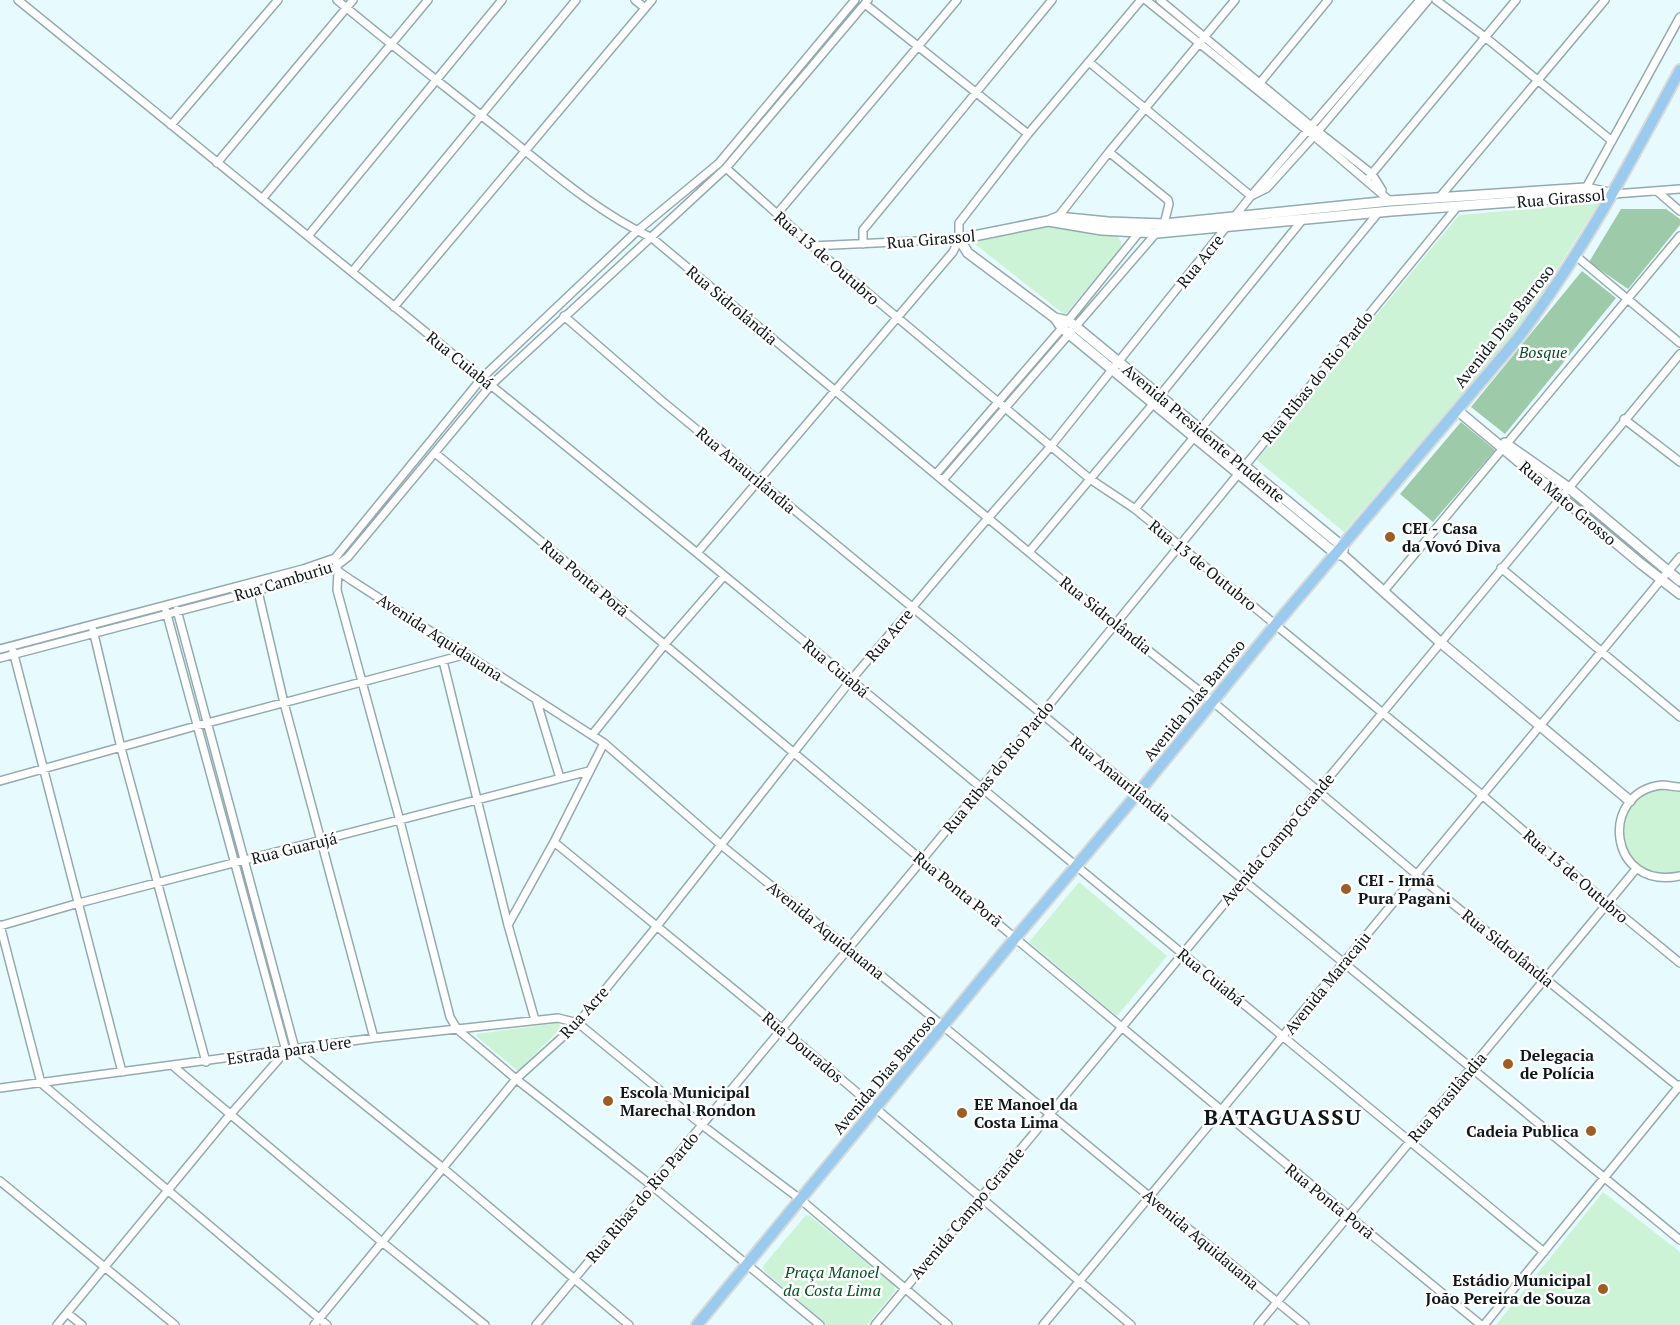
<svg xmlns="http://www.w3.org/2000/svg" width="1680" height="1325" viewBox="0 0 1680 1325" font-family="'PT Serif',serif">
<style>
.green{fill:#ccf3d5}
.forest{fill:#9dcaa8}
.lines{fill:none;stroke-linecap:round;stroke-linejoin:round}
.street-casing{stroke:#94aab0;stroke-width:10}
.secondary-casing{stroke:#94aab0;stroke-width:12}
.primary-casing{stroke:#d8dada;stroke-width:14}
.street{stroke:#fff;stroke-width:7}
.secondary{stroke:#fff;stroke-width:9}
.primary{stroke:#9acaee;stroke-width:10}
.poi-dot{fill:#9c5e24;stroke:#fff;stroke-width:2}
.labels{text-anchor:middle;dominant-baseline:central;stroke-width:5;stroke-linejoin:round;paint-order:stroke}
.street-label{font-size:16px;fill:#0e1719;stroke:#fff}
.park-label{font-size:16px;font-style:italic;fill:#055026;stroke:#fff}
.poi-label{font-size:16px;font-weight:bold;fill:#0e1719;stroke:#fff;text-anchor:start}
.district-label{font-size:22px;font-weight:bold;letter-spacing:1.5px;fill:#0e1719;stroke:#fff}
</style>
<rect width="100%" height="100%" fill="#e7fbff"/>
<!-- green -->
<path class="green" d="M 1599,203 L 1539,298 L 1512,335 L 1344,532 L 1257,460 L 1459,215 Z
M 1053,226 L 1118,237 L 1121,242 L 1121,248 L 1065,315 L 976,245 L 977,240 Z
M 1663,789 L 1680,791 L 1680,872 C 1629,887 1599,820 1645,794 C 1650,791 1657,790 1663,789 Z
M 1079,882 L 1167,956 L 1117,1016 L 1029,942 Z
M 558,1023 L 562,1027 L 518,1071 L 477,1037 L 477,1034 Z
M 1603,1192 L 1680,1252 L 1680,1325 L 1496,1325 Z
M 806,1215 L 810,1216 L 894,1285 L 895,1291 L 867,1325 L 827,1325 L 764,1271 L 763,1266 Z"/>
<!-- forest -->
<path class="forest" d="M 1621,209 L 1666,209 L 1680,219 L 1680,225 L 1628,289 L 1589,262 Z
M 1582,271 L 1616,298 L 1505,434 L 1471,407 Z
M 1461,422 L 1495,450 L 1433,522 L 1400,494 Z"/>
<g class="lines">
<defs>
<path id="street" d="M 18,0 L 697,553 L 1544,1252
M 337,0 C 391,45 447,88 502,132 C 549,170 597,212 652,238 L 1115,624 L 1212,701 L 1416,874 L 1680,1088
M 635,0 L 645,8
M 1146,0 L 1314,136 L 1390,201
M 1160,0 L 1311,126 L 1372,174 L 1382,190
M 1436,0 L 1485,37 L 1612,141
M 865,4 L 1028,134
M 1089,62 L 1251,196
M 1259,84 L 1328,0
M 171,125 L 278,0
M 217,163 L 353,0
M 726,168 L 825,257 L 1090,479 L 1135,509 L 1481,794 L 1607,903 L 1680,963
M 1370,176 L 1516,0
M 1586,188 L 1680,17
M 1658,192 L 1680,211
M 1614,194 L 1680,189
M 1253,195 L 1267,188 L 1314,136 L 1428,0
M 1439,198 L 1605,0
M 262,199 L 428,0
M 777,214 L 957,0
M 1058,220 L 1058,217 L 1109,152 L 1235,0
M 308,236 L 502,0
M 863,244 L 863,230 L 1052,0
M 812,246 L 959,239
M 1576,256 L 1680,343
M 352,272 L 576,0
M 394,307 L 652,0
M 564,316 L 662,401 L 1680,1240
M 1624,419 L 1680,462
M 435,453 C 784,743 1130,1037 1481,1325
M 936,474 L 1062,328 L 1141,230
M 943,480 L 1164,224 L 1169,204 L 1168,200 L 1109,152
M 1135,509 L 1378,213
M 1029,552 L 1153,404 L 1303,219
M 697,553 L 953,252 L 959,239 L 959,223 L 1028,134 L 1141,0
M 335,558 L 338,571 L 351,580 L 604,743 L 720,844 L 943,1026 L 1305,1325
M 1501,568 L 1680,717
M 338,571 L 337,590 L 400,821 L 450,1017 L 457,1029 L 516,1079 L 651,1185 L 820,1325
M 257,587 L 284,703 L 374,1038
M 1383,592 L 1680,236
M 177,610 L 295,1049 L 443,1168 L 629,1325
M 93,630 L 121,748 L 206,1062
M 0,649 L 303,569 L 335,558 L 482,378 L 637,231 L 719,163 L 855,0
M 13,651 L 122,1072
M 0,658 L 305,578 L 331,570 L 348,557 L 491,385 L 726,168 L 868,0
M 443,661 L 508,925 L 535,1020
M 536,699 L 560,778
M 592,735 L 665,644 L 724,576
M 0,781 L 196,726 L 467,654
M 1680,787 C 1674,787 1667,785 1662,785 C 1598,792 1608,891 1680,876
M 554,842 L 781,1028 L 1131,1325
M 0,925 L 41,1083 L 327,1325
M 508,925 L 554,842 L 604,743
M 0,926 L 79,903 L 589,771
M 173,1066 L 382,1242 L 485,1325
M 0,1088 L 374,1038 L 558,1018 L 578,1023 L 702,1125 L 800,1199 L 948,1325
M 0,1181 L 175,1325
M 67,1313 L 82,1325
M 57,1325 L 229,1116 L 286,1051 L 166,611
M 314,1325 L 516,1079 L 578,1023 L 657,926 L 851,680 L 976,532 L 1051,446 L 1251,196 L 1420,0
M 536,1325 L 922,860 L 1457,207
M 875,1325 L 1680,354
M 1043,1325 L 1680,557
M 1258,1325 L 1636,869
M 1484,1325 L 1680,1085"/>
<path id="secondary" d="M 1614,194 L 1586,188 L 1390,201 L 1164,224 L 1108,222 L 1058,217 L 1048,221 L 959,239 L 968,253 L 1055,318 L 1062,328 L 1336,554 L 1344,556 L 1440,642 L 1630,801
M 1048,221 L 1102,230 L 1157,233 L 1391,211 L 1606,195
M 1055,318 L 1068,321 L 1075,326 L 1343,547 L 1343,551
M 1457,410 L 1640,563 L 1680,594
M 1505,443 L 1569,488 L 1680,581"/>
<path id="primary" d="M 697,1325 L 1016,937 L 1138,793 L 1276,624 L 1518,338 C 1583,252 1629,165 1680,70"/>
</defs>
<!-- street casing -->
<use href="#street" class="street-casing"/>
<!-- secondary casing -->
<use href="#secondary" class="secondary-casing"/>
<!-- primary casing -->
<use href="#primary" class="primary-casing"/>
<!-- street -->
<use href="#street" class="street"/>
<!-- secondary -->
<use href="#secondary" class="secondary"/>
<!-- primary -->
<use href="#primary" class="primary"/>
</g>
<!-- markers -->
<g class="poi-dot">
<circle cx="1390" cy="537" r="6"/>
<circle cx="1346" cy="889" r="6"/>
<circle cx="1508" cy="1064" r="6"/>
<circle cx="608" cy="1101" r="6"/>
<circle cx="962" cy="1113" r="6"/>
<circle cx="1591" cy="1131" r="6"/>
<circle cx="1603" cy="1289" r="6"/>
</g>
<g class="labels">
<!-- street labels -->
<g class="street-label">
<text transform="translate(1561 198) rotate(-5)">Rua Girassol</text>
<text transform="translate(931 239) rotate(-5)">Rua Girassol</text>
<text transform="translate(827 258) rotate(41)">Rua 13 de Outubro</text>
<text transform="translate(1200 261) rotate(-51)">Rua Acre</text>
<text transform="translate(732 305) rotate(40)">Rua Sidrolândia</text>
<text transform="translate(1504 326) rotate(-52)">Avenida Dias Barroso</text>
<text transform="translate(460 360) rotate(39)">Rua Cuiabá</text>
<text transform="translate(1317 377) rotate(-51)">Rua Ribas do Rio Pardo</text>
<text transform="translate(1204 433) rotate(40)">Avenida Presidente Prudente</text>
<text transform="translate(746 470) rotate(40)">Rua Anaurilândia</text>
<text transform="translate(1568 503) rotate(40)">Rua Mato Grosso</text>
<text transform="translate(1203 565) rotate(39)">Rua 13 de Outubro</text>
<text transform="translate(585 578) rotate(40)">Rua Ponta Porã</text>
<text transform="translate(283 581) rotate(-17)">Rua Camburiu</text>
<text transform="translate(1106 615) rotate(39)">Rua Sidrolândia</text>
<text transform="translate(889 635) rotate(-50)">Rua Acre</text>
<text transform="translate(440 637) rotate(33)">Avenida Aquidauana</text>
<text transform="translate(836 668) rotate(40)">Rua Cuiabá</text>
<text transform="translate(1194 700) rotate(-51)">Avenida Dias Barroso</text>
<text transform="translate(998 767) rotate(-51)">Rua Ribas do Rio Pardo</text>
<text transform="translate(1121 779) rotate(39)">Rua Anaurilândia</text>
<text transform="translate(1277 839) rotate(-50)">Avenida Campo Grande</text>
<text transform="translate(294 848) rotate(-14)">Rua Guarujá</text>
<text transform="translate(1576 876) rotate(41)">Rua 13 de Outubro</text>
<text transform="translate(958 889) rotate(39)">Rua Ponta Porã</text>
<text transform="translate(826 930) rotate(39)">Avenida Aquidauana</text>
<text transform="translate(1508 948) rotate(39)">Rua Sidrolândia</text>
<text transform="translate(1211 977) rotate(39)">Rua Cuiabá</text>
<text transform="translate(1327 983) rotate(-51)">Avenida Maracaju</text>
<text transform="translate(584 1012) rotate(-48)">Rua Acre</text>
<text transform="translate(803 1047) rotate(40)">Rua Dourados</text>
<text transform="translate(289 1050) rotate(-8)">Estrada para Uere</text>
<text transform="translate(884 1074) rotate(-50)">Avenida Dias Barroso</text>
<text transform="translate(1447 1097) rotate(-50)">Rua Brasilândia</text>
<text transform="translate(642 1197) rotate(-50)">Rua Ribas do Rio Pardo</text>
<text transform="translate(1330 1201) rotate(39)">Rua Ponta Porã</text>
<text transform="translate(967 1213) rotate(-50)">Avenida Campo Grande</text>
<text transform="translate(1201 1239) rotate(40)">Avenida Aquidauana</text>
</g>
<!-- park labels -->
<g class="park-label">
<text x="1543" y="352">Bosque</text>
<text x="832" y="1272">Praça Manoel<tspan x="832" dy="18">da Costa Lima</tspan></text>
</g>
<!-- poi labels -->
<g class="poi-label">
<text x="1402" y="528">CEI - Casa<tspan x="1402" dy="18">da Vovó Diva</tspan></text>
<text x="1358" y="880">CEI - Irmã<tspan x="1358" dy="18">Pura Pagani</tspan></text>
<text x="1520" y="1055">Delegacia<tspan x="1520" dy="18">de Polícia</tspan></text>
<text x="620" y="1092">Escola Municipal<tspan x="620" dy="18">Marechal Rondon</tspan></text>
<text x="974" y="1104">EE Manoel da<tspan x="974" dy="18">Costa Lima</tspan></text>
<text x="1579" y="1131" text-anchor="end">Cadeia Publica</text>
<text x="1591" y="1280" text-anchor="end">Estádio Municipal<tspan x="1591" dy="18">João Pereira de Souza</tspan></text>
</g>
<!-- district labels -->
<g class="district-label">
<text x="1283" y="1116">BATAGUASSU</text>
</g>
</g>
</svg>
